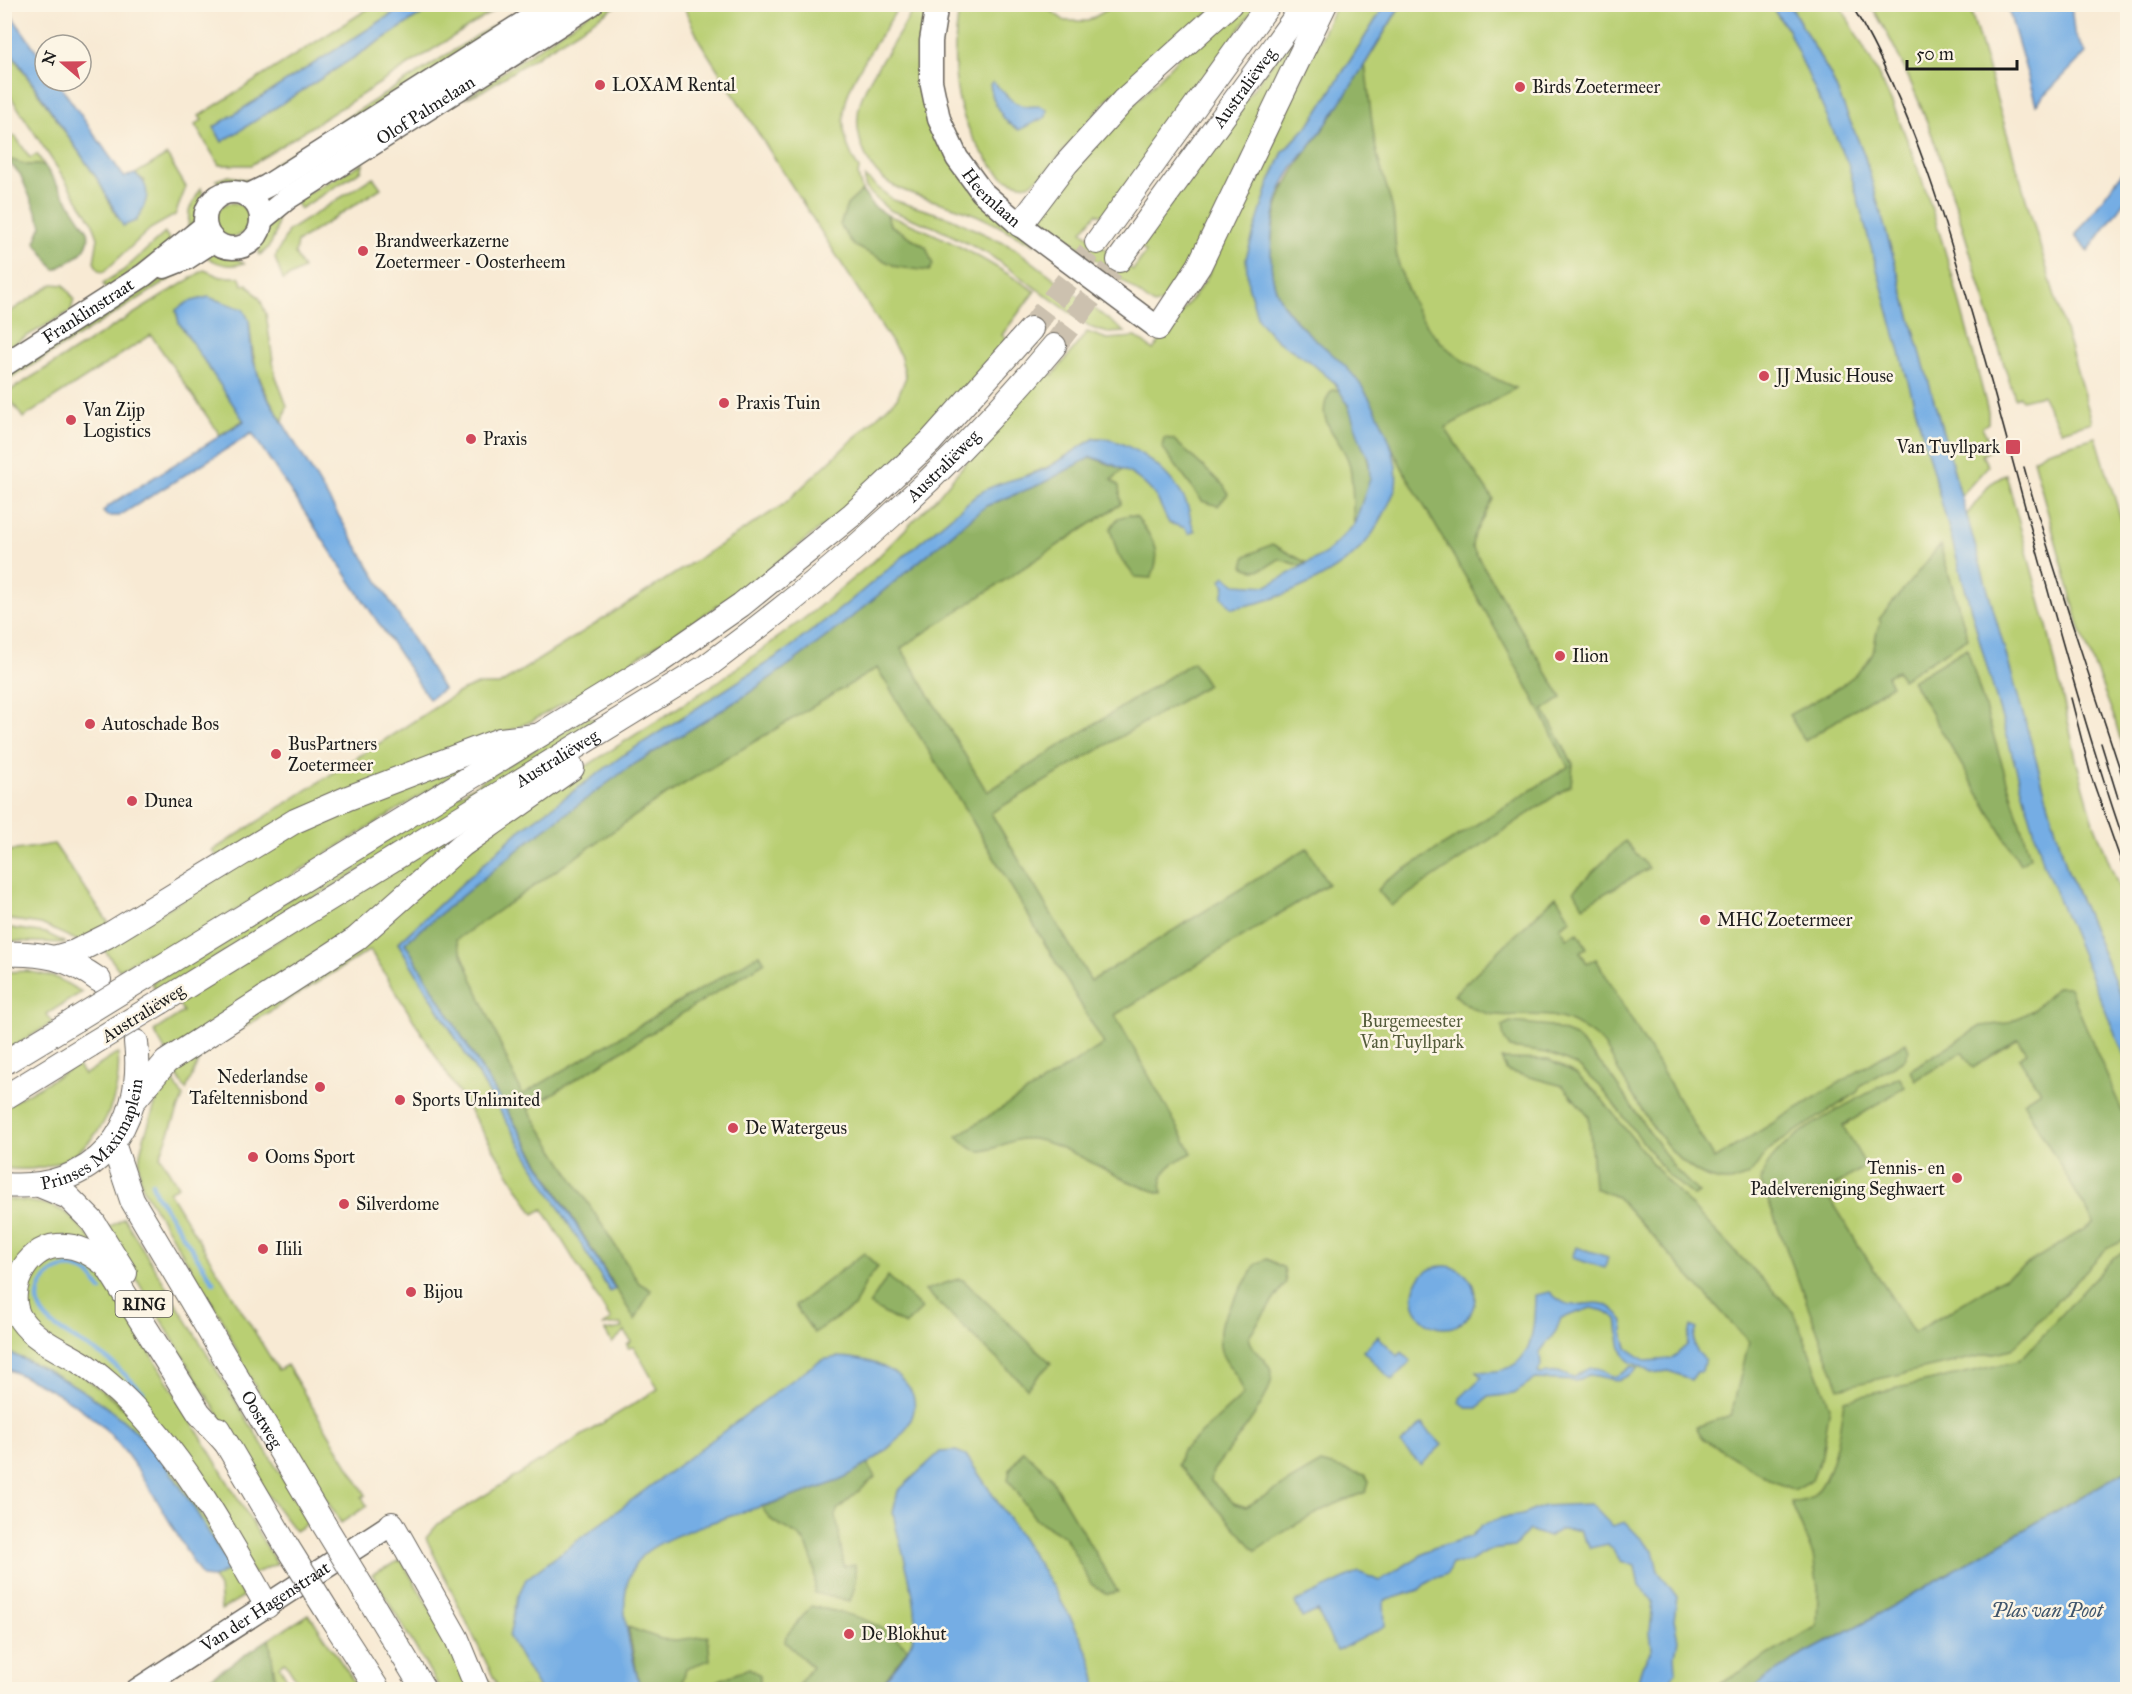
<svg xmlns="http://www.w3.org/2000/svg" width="2132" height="1694" viewBox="0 0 2132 1694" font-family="'IM FELL Great Primer',serif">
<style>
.green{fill:#b9cf73;stroke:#6a7648;stroke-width:1.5;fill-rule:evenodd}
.forest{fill:#92b265;stroke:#576740;stroke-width:1.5}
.water{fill:#75ade4;stroke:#486480;stroke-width:1.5}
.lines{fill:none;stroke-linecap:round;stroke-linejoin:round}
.stream{stroke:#75ade4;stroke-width:4.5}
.primary-tunnel{stroke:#ccc1af;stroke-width:24;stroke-dasharray:24 12;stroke-linecap:butt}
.secondary-casing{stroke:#69645c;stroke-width:25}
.primary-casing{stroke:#69645c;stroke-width:26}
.secondary{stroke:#fff;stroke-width:22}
.primary{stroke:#fff;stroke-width:24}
.tram{stroke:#1c1c1c;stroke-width:1.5}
.primary-bridge-casing{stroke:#69645c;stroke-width:26;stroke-linecap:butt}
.primary-bridge{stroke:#fff;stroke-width:24}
.poi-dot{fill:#d1495b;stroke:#fcf5e5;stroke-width:2}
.labels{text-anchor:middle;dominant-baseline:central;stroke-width:5;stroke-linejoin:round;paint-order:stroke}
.shield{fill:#fcf5e5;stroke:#5f5d58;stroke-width:1.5}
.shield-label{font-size:16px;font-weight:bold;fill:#1c1c1c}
.poi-label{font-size:18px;fill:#1c1c1c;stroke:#fcf5e5;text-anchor:start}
.street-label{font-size:18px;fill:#1c1c1c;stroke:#fcf5e5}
.park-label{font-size:18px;fill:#535b3a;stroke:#fcf5e5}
.water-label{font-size:20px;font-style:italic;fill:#40566c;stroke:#fcf5e5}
</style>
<rect width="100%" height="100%" fill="#fcf5e5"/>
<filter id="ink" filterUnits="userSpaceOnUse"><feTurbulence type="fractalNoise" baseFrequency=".0167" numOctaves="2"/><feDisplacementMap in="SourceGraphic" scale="12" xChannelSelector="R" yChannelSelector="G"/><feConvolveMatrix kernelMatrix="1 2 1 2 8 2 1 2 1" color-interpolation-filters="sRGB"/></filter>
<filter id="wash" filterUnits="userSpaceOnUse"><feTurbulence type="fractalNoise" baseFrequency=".008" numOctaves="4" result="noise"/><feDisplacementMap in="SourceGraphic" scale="24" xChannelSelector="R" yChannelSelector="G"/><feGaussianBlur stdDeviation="1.35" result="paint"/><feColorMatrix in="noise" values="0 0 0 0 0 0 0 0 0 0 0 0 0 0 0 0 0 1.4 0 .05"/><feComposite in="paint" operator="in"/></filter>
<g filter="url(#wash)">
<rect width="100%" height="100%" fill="#f8ead4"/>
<!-- green -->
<path class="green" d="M 374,5 L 406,5 L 214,127 L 222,142 L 436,5 L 503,5 L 251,165 L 219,165 L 195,125 L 202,120 L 199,116 Z
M 601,5 L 618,5 L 482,91 L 464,99 Z
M 683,5 L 899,5 C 870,61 817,103 859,169 L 858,176 L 862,191 L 847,205 L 926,247 L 890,225 L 887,215 C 943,235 985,259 1035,291 L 1002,335 L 1009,341 L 979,376 L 857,499 L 748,586 L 693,622 L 588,689 L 532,721 L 218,857 L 212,851 L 459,692 L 476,685 L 499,685 L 783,505 L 897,398 L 906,377 L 900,355 L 700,42 Z
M 914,5 L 930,5 L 928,100 L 1035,245 C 1013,234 992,221 969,212 C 945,203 919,198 896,187 C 865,172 851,131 861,100 C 873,65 901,39 914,5 Z
M 960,5 L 1043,5 L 1065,21 L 1088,21 L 1115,5 L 1218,5 L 1139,75 L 1111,95 L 1044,174 L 1029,185 C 1008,184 1000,176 988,160 C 951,115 950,59 960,5 Z
M 1243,5 L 1257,5 L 1104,217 L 1097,213 L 1082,231 L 1133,270 L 1146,252 L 1139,245 L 1311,10 L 1210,233 L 1164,302 L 1154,305 L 1043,219 L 1042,213 L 1060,183 L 1196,39 Z
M 1336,5 L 1385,5 L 1312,121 L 1283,152 L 1268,187 L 1262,213 L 1311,154 L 1401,5 L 1770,5 L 1788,30 L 1848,149 L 2052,867 L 2127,1037 L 2127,1689 L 499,1689 L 426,1538 L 438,1524 L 658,1389 L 634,1347 L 628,1348 L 627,1345 L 631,1342 L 625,1331 L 612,1343 L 605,1331 L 623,1328 L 621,1324 L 602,1326 L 611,1320 L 543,1209 L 534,1214 L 370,950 L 202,1053 L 186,1090 L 174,1071 L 530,802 L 715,684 L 810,614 L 875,560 L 938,496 L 1044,369 L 1053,375 L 1087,332 L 1107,339 L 1136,337 L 1153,350 L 1205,281 ZM 1095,438 L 1101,438 L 986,506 L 903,574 L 405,943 L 486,1088 L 398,943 L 519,831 L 622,756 L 784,652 L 844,606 L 978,494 L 1048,467 Z
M 1790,5 L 1840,5 C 1860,41 1881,76 1897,115 C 1937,210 1963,312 1988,412 L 1988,423 L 1982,427 L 1993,449 L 1982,455 L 1988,466 L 1961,496 L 1864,154 L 1830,74 Z
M 1871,5 L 1969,5 L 2092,422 L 2061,431 L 2042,395 L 2022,400 L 2019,396 L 2015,398 C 1970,266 1944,127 1871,5 Z
M 510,15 L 516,23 L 278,174 L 272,165 Z
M 4,43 L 98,180 L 117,217 L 145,181 L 135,174 L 167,155 L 186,187 L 175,215 L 150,229 L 104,272 L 99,271 L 94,262 L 98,238 L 92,221 L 5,88 Z
M 5,135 L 16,137 L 30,158 L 37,154 L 44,165 L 27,165 L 5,158 Z
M 363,163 L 362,170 L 300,209 L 294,200 Z
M 229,176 L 253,181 C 240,189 228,190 216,180 Z
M 373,177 L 381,188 L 297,242 L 295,254 L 303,269 L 283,280 L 275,258 L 288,231 Z
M 865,177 L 893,200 L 951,218 L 1014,248 L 1125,332 L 1108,333 L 1092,328 L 988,254 L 939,229 L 889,210 L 869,192 L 865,186 Z
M 201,188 C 207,202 199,219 188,230 L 189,210 Z
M215 220a17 17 0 1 1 34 0a17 17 0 1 1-34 0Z
M 277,216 C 278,231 272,249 259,255 C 257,239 266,226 277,216 Z
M 165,233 L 172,243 L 106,289 L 103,283 L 124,270 Z
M 211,252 L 231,255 L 244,263 C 230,268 216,264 204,255 Z
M 186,264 L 188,268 L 5,382 L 6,376 Z
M 204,270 L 221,277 L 239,277 L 243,285 L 247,284 L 260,299 L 266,314 L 275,374 L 287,406 L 283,422 C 258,383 253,366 249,320 L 176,311 L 179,323 L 244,420 L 220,435 L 151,335 L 23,418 L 6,393 Z
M 53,284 L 64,285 L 74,299 L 71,311 L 10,346 L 8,343 L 5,345 L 5,315 Z
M 2096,437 L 2127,538 L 2127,762 L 2114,717 L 2080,629 L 2033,459 L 2047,451 Z
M 2006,474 L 2048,630 L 2077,763 L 2094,823 L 2127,908 L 2127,1010 L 2067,869 L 1966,516 L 1990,484 Z
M 587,717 L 603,722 L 158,993 L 151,983 Z
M 503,744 L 153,962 L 147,953 L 119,970 L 103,948 L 282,839 Z
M 502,803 L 396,898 L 167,1054 L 154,1031 L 183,1012 L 178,1002 Z
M 54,844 L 110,925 L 78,941 L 41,924 L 5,919 L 4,852 Z
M 4,927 L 46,933 L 66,943 L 5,941 Z
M 27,971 L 55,977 L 82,992 L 47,1014 L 52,1023 L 5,1052 L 5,972 Z
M 118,1053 C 124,1121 76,1179 5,1168 L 4,1107 L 77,1065 L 84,1075 Z
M 168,1071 L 183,1097 L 160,1156 L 178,1186 L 169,1192 L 278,1370 L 287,1365 L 366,1495 L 362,1497 L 367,1506 L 341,1523 L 272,1416 L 245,1369 L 221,1317 L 144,1191 C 134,1163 141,1147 150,1120 C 156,1103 160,1087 168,1071 Z
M 4,1199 C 61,1204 68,1206 100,1253 L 73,1241 L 9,1289 L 55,1353 L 145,1426 L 245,1580 L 237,1585 L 244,1596 L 221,1610 L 219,1588 L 213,1578 L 228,1570 L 164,1464 C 122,1412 66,1376 5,1351 Z
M 124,1218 L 292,1493 L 308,1523 L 295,1531 L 265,1492 L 106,1229 Z
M 62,1256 L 85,1259 L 111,1287 L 277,1564 L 253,1574 L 189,1468 L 40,1330 C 36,1324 30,1317 27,1310 C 18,1284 40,1262 62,1256 Z
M 401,1560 L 446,1635 L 497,1689 L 440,1689 L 372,1574 Z
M 309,1614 L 359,1689 L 302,1689 L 285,1662 L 279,1666 L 294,1689 L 282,1689 L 275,1677 L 269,1639 Z"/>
<!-- forest -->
<path class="forest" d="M 1365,63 C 1369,92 1371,121 1376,149 C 1380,170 1389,190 1393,211 C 1396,228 1393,248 1399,265 C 1419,334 1452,361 1516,388 L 1445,428 L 1493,499 L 1473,537 L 1472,547 L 1562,698 L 1544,710 L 1573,764 L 1571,785 L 1391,906 L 1378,890 L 1386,881 L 1568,767 C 1520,666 1461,570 1405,473 C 1390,447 1381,418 1365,392 C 1336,344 1270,324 1271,259 C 1271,200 1287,178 1321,132 C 1337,110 1350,86 1365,63 Z
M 5,158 L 27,165 L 44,165 L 88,231 C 93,252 69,261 55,270 L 35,242 L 42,225 L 20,174 Z
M 862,191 L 873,206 L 887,215 L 890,225 L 926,247 L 933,265 L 929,271 L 897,267 L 853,245 L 840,225 L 847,205 Z
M 1332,390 L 1340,390 C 1350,409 1371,456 1370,477 C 1370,492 1359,511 1354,525 C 1352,506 1354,482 1349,463 C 1341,436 1310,420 1332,390 Z
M 1164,438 L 1173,439 L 1224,486 L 1228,494 L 1218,506 L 1202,501 L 1162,447 Z
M 1090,457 L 1123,469 L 1112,480 L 1119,486 L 1121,504 L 901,648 L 987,792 L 1193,662 L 1208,685 L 991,813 L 1091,981 L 1307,848 L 1328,884 L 1115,1015 L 1192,1153 C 1173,1162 1158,1170 1162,1193 C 1118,1183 1082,1151 1038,1140 C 1012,1134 999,1151 980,1151 C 971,1151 963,1141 957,1136 L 1104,1044 L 973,822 L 877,668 L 664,796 L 456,940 L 522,1095 L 760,954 L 765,962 L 528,1109 L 639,1283 L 651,1290 L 635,1320 L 405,943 L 526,843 L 628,768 L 743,697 L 793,662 L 847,621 L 986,506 L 1041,484 Z
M 1129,515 L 1137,517 C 1153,541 1164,548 1151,578 L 1135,577 L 1118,555 L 1110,529 L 1118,518 Z
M 1272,544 L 1307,563 L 1301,566 L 1279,559 C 1267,567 1257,575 1243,566 L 1246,556 Z
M 1940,545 L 1968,638 L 1902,679 L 1897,671 L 1887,676 L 1892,685 L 1805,741 L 1789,715 C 1816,699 1857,683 1872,654 C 1877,644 1873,634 1881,623 L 1879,619 Z
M 1967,648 L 2030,857 L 2020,864 L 1912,681 Z
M 1625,841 L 1649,868 L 1583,906 L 1574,890 Z
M 1556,896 L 1571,920 L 1560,927 L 1567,938 L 1578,933 L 1587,948 L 1580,951 L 1587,963 L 1596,959 L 1714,1159 L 1906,1042 L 1909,1050 L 1905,1059 L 1861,1085 L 1857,1093 C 1828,1112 1797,1129 1769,1150 C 1759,1157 1756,1172 1745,1177 C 1688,1201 1642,1110 1619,1072 C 1614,1062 1608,1048 1600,1041 C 1595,1036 1588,1032 1582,1028 C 1538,998 1494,1036 1454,994 Z
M 2057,987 L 2069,987 L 2127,1123 L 2127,1239 L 2106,1249 L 2012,1349 L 1839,1388 L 1761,1182 C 1764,1141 1864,1096 1899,1077 L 1905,1087 L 1843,1126 L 1866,1166 L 1825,1192 L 1914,1333 L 2094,1223 L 2023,1102 L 2040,1091 L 2019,1058 L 2027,1052 L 2018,1039 L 1973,1068 L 1962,1052 L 1916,1080 L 1910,1070 L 1981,1026 L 2008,1023 L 2033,1010 Z
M 1510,1022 L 1550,1026 L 1575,1036 L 1608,1072 L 1675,1169 L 1699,1193 L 1693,1196 L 1668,1175 L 1600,1086 L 1578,1066 L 1547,1053 L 1510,1048 L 1504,1038 L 1502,1026 Z
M 1501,1059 L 1549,1060 L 1576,1074 L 1597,1093 L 1664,1178 L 1794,1312 L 1830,1406 L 1822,1455 L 1812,1480 L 1794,1490 L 1772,1481 L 1703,1439 L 1696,1427 L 1731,1415 L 1749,1342 L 1617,1197 L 1594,1188 L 1589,1117 L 1563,1086 L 1507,1071 Z
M 2127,1251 L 2127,1470 L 1870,1619 L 1795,1659 L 1756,1688 L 1710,1690 L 1817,1626 L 1818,1589 L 1813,1555 L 1791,1502 C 1798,1502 1807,1501 1813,1496 C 1834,1476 1840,1427 1844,1400 L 2017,1361 L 2024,1356 L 2114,1257 Z
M 864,1253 L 878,1267 L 866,1282 L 854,1307 L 814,1333 L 795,1306 Z
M 1267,1259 L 1284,1268 L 1286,1282 L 1249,1336 C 1251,1352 1266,1357 1271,1371 C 1279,1392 1226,1452 1213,1471 L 1211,1481 L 1234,1503 L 1246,1507 L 1321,1463 L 1365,1475 L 1369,1481 L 1366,1492 C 1324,1507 1292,1525 1256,1551 L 1178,1465 L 1181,1452 L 1243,1395 C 1239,1362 1211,1367 1222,1320 L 1256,1264 Z
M 888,1276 L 922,1309 L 905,1325 L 869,1305 Z
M 958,1279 L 963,1280 L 1051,1363 L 1027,1388 L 925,1290 Z
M 1023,1450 L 1049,1475 L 1118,1592 L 1107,1594 L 1091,1584 L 1065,1537 L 1036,1520 L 1008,1479 L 1010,1470 Z
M 867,1463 L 875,1477 L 837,1510 L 836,1515 L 844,1566 L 855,1565 L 855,1586 L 850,1601 L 814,1593 C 817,1575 812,1542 794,1533 C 779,1524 771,1524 762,1507 L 834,1482 Z
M 811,1606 C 852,1615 877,1618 908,1649 L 878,1689 L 795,1689 L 812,1667 L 785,1642 L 786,1636 Z
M 628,1627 L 661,1639 L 677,1640 L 708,1636 L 710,1660 L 686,1668 L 681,1689 L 640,1689 Z
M 269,1639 L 275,1677 L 282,1689 L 193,1689 Z
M 749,1668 L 760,1675 L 760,1689 L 708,1689 L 715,1682 Z"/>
<!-- water -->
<path class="water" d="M 4,5 L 45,63 L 45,81 L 57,81 L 124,177 L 135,174 C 154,187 147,204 136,221 L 123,226 L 98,180 L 5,43 Z
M 406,5 L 436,5 L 222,142 L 214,127 Z
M 1385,5 L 1401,5 C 1375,47 1350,91 1321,131 C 1308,150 1291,166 1282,187 C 1273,209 1271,236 1271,259 C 1271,314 1311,332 1345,366 C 1369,390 1401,450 1396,485 C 1393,498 1379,525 1370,537 C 1342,575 1277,602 1232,608 L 1222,597 L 1225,586 L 1221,580 L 1225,576 L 1236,584 L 1267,586 L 1326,553 L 1354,525 L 1370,479 L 1369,458 L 1362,446 L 1348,405 L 1335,383 L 1308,360 L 1277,341 L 1258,320 L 1248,285 L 1246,258 L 1268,187 L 1283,152 L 1312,121 Z
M 1770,5 L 1790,5 L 1830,74 L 1864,154 L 2067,869 L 2127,1010 L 2127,1062 L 2044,865 L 1983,653 L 1848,164 L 1788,30 Z
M 2007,5 L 2071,5 L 2074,32 L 2086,53 L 2036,104 Z
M 993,82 C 1002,89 1010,103 1023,106 C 1033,108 1039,103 1047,110 L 1046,117 L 1019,130 C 1002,122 992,102 990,84 Z
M 2127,166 L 2127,198 L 2088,251 L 2075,236 Z
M 208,297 L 243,309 L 249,320 L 252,356 L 263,390 L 443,689 L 429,699 L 252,433 L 119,516 L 107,516 L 103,512 L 108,506 L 244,421 L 179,323 L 176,310 L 188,302 Z
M 1095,438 C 1129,438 1170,471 1185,500 C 1191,510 1189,522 1195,531 L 1189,534 L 1185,528 L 1169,523 C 1164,515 1161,505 1156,497 C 1141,475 1115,464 1091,457 L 1041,484 L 986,506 L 847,621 L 793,662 L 743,697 L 628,768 L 526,843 L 405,943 L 615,1289 L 610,1292 L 398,943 L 519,831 L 622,756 L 784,652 L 844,606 L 978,494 C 999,480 1025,479 1047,468 C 1064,459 1079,447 1095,438 Z
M 1576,1247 L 1608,1257 L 1605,1268 L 1572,1258 Z
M1413 1297a31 31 0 1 1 62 0a31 31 0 1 1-62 0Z
M 1550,1292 C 1580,1324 1596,1282 1624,1321 L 1623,1333 L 1627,1348 L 1646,1361 L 1671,1359 L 1687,1345 L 1691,1326 L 1697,1329 C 1690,1342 1694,1350 1705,1359 L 1702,1372 L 1697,1372 L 1691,1380 L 1669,1371 L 1651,1373 C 1644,1366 1636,1366 1629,1361 C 1617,1351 1620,1333 1617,1319 L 1605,1311 L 1591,1308 L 1561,1318 L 1556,1331 L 1540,1352 L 1541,1366 L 1538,1372 L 1540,1374 L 1559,1372 L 1573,1378 C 1579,1375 1585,1369 1592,1368 C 1612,1366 1604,1389 1632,1366 L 1638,1368 C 1615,1388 1614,1377 1589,1375 L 1576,1381 L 1536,1379 L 1514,1394 L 1488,1397 L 1478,1408 L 1467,1408 L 1460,1402 L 1460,1398 L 1482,1377 L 1477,1371 C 1532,1377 1534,1337 1535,1295 Z
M 1378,1336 L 1398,1356 L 1402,1352 L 1411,1361 L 1392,1380 L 1363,1351 Z
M 5,1351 C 63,1375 124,1411 164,1463 C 188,1495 208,1533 230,1567 L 228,1570 L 213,1578 L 202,1577 C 174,1532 145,1472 110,1434 C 81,1403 42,1384 5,1368 Z
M 837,1357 C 859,1358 878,1361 897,1375 C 950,1416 869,1467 833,1483 C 792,1500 662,1530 640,1558 C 610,1596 632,1648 640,1689 L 539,1689 L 509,1637 L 517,1598 L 526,1579 L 807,1369 L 822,1360 Z
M 1422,1424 L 1442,1445 L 1421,1465 L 1400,1444 Z
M 956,1451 L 966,1455 C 993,1497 1103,1648 1096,1689 L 878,1689 C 890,1673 911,1652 915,1631 C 920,1601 898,1544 893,1512 L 898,1491 L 940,1452 Z
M 2127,1470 L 2127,1689 L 1751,1689 L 1795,1659 L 1870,1619 Z
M 1591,1504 L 1612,1526 L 1625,1522 L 1653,1551 L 1658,1571 L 1677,1597 L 1674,1620 L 1678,1640 L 1675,1655 L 1676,1670 L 1663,1689 L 1636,1689 L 1642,1666 L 1652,1649 L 1650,1632 L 1653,1601 L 1639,1586 L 1635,1566 L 1621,1561 L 1608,1544 L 1590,1548 L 1579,1530 L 1560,1530 L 1548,1537 L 1529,1530 L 1514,1547 L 1490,1550 L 1469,1562 L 1452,1564 L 1447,1574 L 1428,1581 L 1419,1590 L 1384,1601 L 1385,1626 L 1337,1651 L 1317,1611 L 1302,1618 L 1295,1602 L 1359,1572 L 1379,1581 L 1433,1548 L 1470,1537 L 1482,1526 L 1500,1518 L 1522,1515 L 1544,1506 Z"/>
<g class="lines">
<!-- stream -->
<path class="stream" d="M 152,1183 L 156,1194 L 214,1283
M 101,1290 C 96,1284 92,1275 86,1272 C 58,1254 23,1290 45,1317 C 57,1332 89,1346 106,1358 C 119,1368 131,1381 143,1392"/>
</g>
</g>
<g filter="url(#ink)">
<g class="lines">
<!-- primary-tunnel -->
<path class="primary-tunnel" d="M 1031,329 L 1097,242
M 1054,346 L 1119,260"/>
<defs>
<g id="secondary">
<path id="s1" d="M 937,4 L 931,41 L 931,81 L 939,119 L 957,158 L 982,192 L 1020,225 L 1158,328"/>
<circle cx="233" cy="220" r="28"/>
<path d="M 247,196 L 267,186 L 553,4"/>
<path id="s2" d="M 261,220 L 288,198 L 592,4"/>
<path d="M 164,267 L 187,258 L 213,241"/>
<path id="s3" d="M 4,365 L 144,275 L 205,226"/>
<path id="s4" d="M 137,1690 L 392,1524"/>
</g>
<g id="primary">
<path d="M 1020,225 L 1066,164 L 1123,101 L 1230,4"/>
<path d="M 1097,242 L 1269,4"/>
<path id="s5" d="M 1119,260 L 1305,4"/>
<path d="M 1158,328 L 1199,266 L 1325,4"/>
<path d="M 4,954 C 41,952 69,958 99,980"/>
<path d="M 57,957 L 75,952 L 107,936 L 295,821 L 348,798 L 500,740 L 536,736"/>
<path d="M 145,977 L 657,663 L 741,605 L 853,514 L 930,442 L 1031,329"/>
<path id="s6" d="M 161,1002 L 707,666 C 835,571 952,469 1054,346"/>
<path d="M 4,1063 L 75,1020"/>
<path d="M 4,1098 L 90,1045"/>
<path d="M 136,1098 L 166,1062 L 356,939 L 462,845 L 572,768"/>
<path id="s7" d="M 113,1143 L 132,1200 L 323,1523"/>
<path id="s8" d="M 4,1185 C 95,1192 146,1129 136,1042"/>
<path d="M 39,1185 L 68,1197 L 93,1222 L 125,1273"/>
<path d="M 218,1429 L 286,1545"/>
<path d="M 227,1444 L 199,1413 L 107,1266 C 93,1254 77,1244 57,1246 C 26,1248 3,1293 21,1320 C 35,1340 60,1350 80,1362 C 94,1370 107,1383 119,1393 C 180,1450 226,1533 267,1606"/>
<path d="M 392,1524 L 457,1639 L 478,1690"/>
<path d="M 365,1592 L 424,1690"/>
<path d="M 329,1614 L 378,1690"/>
</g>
</defs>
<!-- secondary casing -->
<use href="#secondary" class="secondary-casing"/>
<!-- primary casing -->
<use href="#primary" class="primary-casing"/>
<!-- secondary -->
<use href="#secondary" class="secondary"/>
<!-- primary -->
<use href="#primary" class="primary"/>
<!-- tram -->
<path class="tram" d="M 1851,4 C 1917,116 1950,237 1985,360 C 2031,525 2072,692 2128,853
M 2024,467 C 2055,578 2093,685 2128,794
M 2071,698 L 2091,776 L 2128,881
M 2101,743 L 2118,798"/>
<defs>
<path id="primary-bridge" d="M 75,1020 L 145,977
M 90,1045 L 161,1002
M 323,1523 L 365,1592
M 286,1545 L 329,1614"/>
</defs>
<!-- primary-bridge casing -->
<use href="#primary-bridge" class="primary-bridge-casing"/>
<!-- primary-bridge -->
<use href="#primary-bridge" class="primary-bridge"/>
</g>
</g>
<!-- markers -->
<g class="poi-dot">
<circle cx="600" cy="85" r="6"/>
<circle cx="1520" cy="87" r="6"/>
<circle cx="363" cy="251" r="6"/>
<circle cx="1764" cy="376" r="6"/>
<circle cx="724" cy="403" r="6"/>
<circle cx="71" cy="420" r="6"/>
<circle cx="471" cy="439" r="6"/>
<rect x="2005" y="439" width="16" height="16" rx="3"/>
<circle cx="1560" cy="656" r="6"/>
<circle cx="90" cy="724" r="6"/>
<circle cx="276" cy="754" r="6"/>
<circle cx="132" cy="801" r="6"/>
<circle cx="1705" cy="920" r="6"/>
<circle cx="320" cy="1087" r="6"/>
<circle cx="400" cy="1100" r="6"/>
<circle cx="733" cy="1128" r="6"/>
<circle cx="253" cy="1157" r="6"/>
<circle cx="1957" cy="1178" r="6"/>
<circle cx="344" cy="1204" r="6"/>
<circle cx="263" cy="1249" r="6"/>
<circle cx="411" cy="1292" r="6"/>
<circle cx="849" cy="1634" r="6"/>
</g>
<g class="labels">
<!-- shield labels -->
<rect class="shield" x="115.5" y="1291" width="57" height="26" rx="4.5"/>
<g class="shield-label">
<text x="144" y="1304">RING</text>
</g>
<!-- poi labels -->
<g class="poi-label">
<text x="612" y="85">LOXAM Rental</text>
<text x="1532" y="87">Birds Zoetermeer</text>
<text x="375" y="241">Brandweerkazerne<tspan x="375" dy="21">Zoetermeer - Oosterheem</tspan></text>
<text x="1776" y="376">JJ Music House</text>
<text x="736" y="403">Praxis Tuin</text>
<text x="83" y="410">Van Zijp<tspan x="83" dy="21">Logistics</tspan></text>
<text x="483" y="439">Praxis</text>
<text x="2000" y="447" text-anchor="end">Van Tuyllpark</text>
<text x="1572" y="656">Ilion</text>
<text x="102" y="724">Autoschade Bos</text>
<text x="288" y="744">BusPartners<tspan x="288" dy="21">Zoetermeer</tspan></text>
<text x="144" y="801">Dunea</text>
<text x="1717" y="920">MHC Zoetermeer</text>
<text x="308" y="1077" text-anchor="end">Nederlandse<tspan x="308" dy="21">Tafeltennisbond</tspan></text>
<text x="412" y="1100">Sports Unlimited</text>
<text x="745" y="1128">De Watergeus</text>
<text x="265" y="1157">Ooms Sport</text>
<text x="1945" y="1168" text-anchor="end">Tennis- en<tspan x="1945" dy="21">Padelvereniging Seghwaert</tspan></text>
<text x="356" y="1204">Silverdome</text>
<text x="275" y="1249">Ilili</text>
<text x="423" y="1292">Bijou</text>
<text x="861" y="1634">De Blokhut</text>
</g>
<!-- street labels -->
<g class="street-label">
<text stroke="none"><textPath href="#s5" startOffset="213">Australiëweg</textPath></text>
<text stroke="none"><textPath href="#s2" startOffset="198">Olof Palmelaan</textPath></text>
<text stroke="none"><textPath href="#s1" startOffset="212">Heemlaan</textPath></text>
<text stroke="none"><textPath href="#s3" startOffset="100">Franklinstraat</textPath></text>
<text stroke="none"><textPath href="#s6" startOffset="951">Australiëweg</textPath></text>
<text stroke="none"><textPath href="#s6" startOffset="465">Australiëweg</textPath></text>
<text transform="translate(143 1013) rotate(-32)">Australiëweg</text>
<text stroke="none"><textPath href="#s8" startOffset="114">Prinses Maximaplein</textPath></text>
<text stroke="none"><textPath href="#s7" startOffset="315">Oostweg</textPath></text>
<text stroke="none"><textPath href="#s4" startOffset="153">Van der Hagenstraat</textPath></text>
</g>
<!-- park labels -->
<g class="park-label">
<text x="1412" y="1021">Burgemeester<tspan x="1412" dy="21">Van Tuyllpark</tspan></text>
</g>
<!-- water labels -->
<g class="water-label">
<text x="2047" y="1610">Plas van Poot</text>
</g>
</g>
<!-- margin -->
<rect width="2132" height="1694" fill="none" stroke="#fcf5e5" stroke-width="24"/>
<!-- north arrow -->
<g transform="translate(63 63) rotate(290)"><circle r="28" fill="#fcf5e5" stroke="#a29e95" stroke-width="1.5"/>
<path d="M0-4.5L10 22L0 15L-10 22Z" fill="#d1495b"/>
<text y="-9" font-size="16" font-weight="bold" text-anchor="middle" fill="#1c1c1c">N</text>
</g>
<!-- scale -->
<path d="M1907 60v9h110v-9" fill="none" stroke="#1c1c1c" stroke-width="3"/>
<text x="1916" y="60" font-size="18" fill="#1c1c1c" stroke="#fcf5e5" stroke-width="4.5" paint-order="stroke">50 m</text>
</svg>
